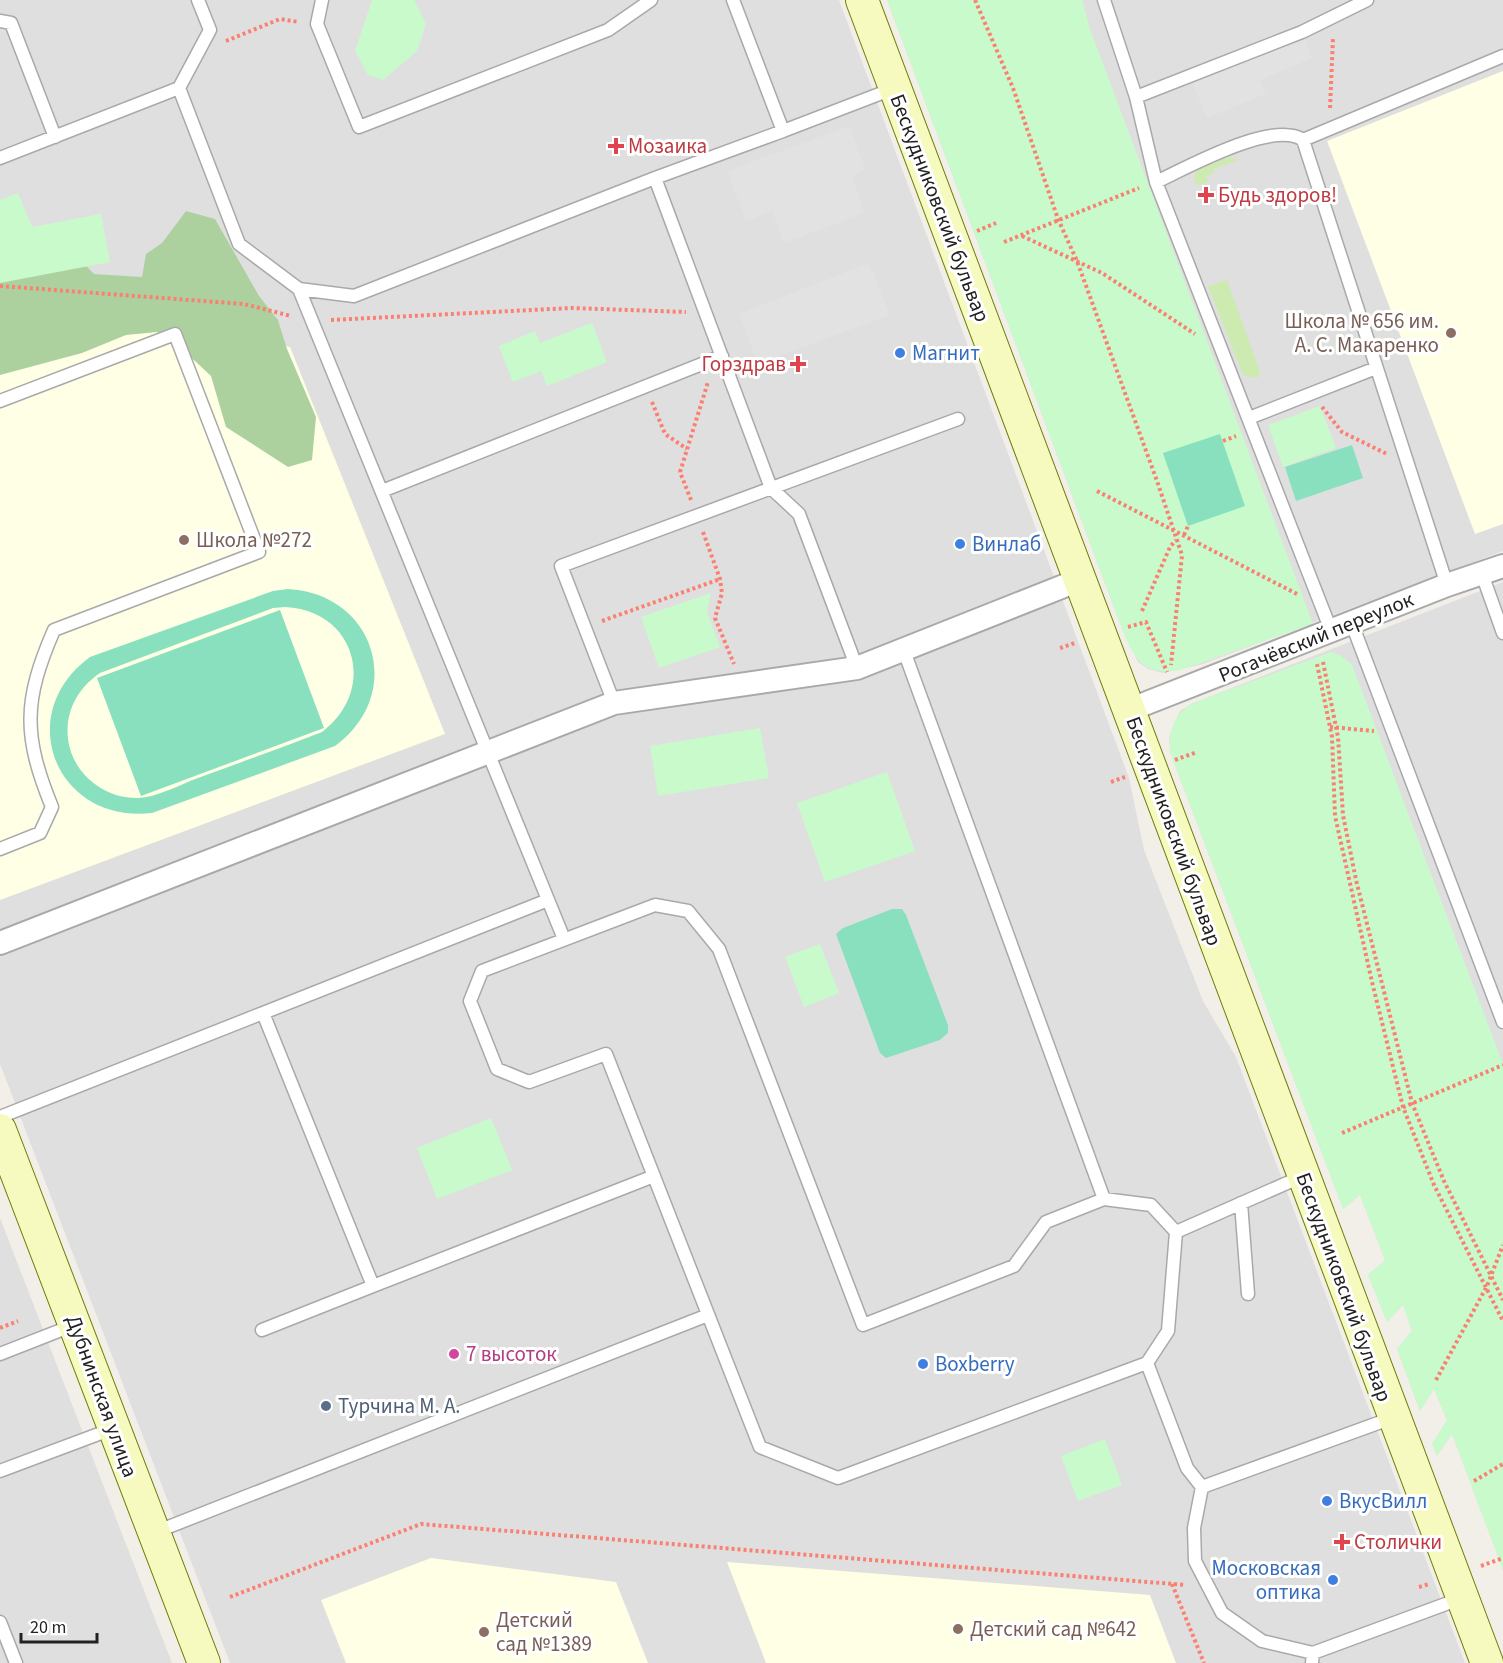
<svg xmlns="http://www.w3.org/2000/svg" width="1503" height="1663" viewBox="0 0 1503 1663" font-family="'Source Sans 3',sans-serif">
<style>
.residential{fill:#e0dfdf}
.education{fill:#ffffe5}
.grass{fill:#cdebb0}
.forest{fill:#add19e}
.park{fill:#c8facc}
.pitch{fill:#88e0be;fill-rule:evenodd}
.parking{fill:#e2e2e2}
.lines{fill:none;stroke-linecap:round;stroke-linejoin:round}
.lane-casing{stroke:#a9a9a9;stroke-width:15}
.street-casing{stroke:#a9a9a9;stroke-width:26}
.secondary-casing{stroke:#707d05;stroke-width:34}
.path{stroke:#fa8072;stroke-width:4;stroke-dasharray:3 3;stroke-linecap:butt}
.lane{stroke:#fff;stroke-width:12}
.street{stroke:#fff;stroke-width:22}
.secondary{stroke:#f7fabf;stroke-width:32}
.health-dot{fill:#e0444e;stroke:#fff;stroke-width:2}
.education-dot{fill:#8d6e63;stroke:#fff;stroke-width:2}
.shop-dot{fill:#3f7fe0;stroke:#fff;stroke-width:2}
.hotel-dot{fill:#d1479c;stroke:#fff;stroke-width:2}
.service-dot{fill:#5c6f8a;stroke:#fff;stroke-width:2}
.labels{text-anchor:middle;dominant-baseline:central;stroke-width:6;stroke-linejoin:round;paint-order:stroke}
.health-label{font-size:21px;fill:#be3a42;stroke:#fff;text-anchor:start}
.street-label{font-size:21px;fill:#222;stroke:#fff}
.education-label{font-size:21px;fill:#785e54;stroke:#fff;text-anchor:start}
.shop-label{font-size:21px;fill:#366cbe;stroke:#fff;text-anchor:start}
.hotel-label{font-size:21px;fill:#b23c85;stroke:#fff;text-anchor:start}
.service-label{font-size:21px;fill:#4e5e75;stroke:#fff;text-anchor:start}
</style>
<rect width="100%" height="100%" fill="#f2efe9"/>
<!-- residential -->
<path class="residential" d="M 0,0 L 839,0 L 1129,778 L 1144,850 L 1203,1001 L 1236,1057 L 1465,1663 L 230,1663 L 0,1064 Z
M 887,0 L 1503,0 L 1503,551 L 1203,664 L 1163,673 L 1148,669 L 1138,662 L 1122,629 Z
M 1503,582 L 1503,1570 L 1452,1434 L 1437,1456 L 1432,1444 L 1447,1420 L 1434,1389 L 1420,1411 L 1397,1349 L 1412,1331 L 1403,1305 L 1387,1322 L 1368,1275 L 1385,1260 L 1360,1195 L 1343,1209 L 1170,752 L 1169,737 L 1180,711 L 1191,704 Z
M 0,1218 L 172,1663 L 0,1663 Z"/>
<!-- education -->
<path class="education" d="M 1503,71 L 1503,524 L 1475,534 L 1327,141 Z
M 0,304 L 96,311 L 290,347 L 445,734 L 0,900 Z
M 431,1558 L 616,1582 L 648,1663 L 346,1663 L 321,1600 Z
M 727,1562 L 1150,1595 L 1176,1663 L 766,1663 Z"/>
<!-- grass -->
<path class="grass" d="M 1229,157 L 1239,160 L 1214,169 L 1214,173 L 1206,176 L 1208,182 L 1199,185 L 1194,183 L 1196,171 Z
M 1227,280 L 1260,371 L 1258,378 L 1243,375 L 1208,286 Z"/>
<!-- forest -->
<path class="forest" d="M 186,211 L 215,219 L 259,296 L 278,320 L 287,349 L 316,417 L 312,460 L 288,467 L 226,427 L 211,376 L 179,346 L 157,332 L 126,335 L 82,353 L 0,375 L 0,230 L 50,229 L 94,274 L 142,277 L 146,254 L 162,243 Z"/>
<!-- park -->
<path class="park" d="M 372,0 L 414,0 L 426,24 L 417,51 L 383,80 L 368,75 L 355,51 Z
M 887,0 L 1082,0 L 1090,29 L 1313,624 L 1180,670 C 1144,676 1134,660 1122,629 Z
M 18,193 L 32,227 L 101,214 L 110,262 L 0,283 L 0,200 Z
M 592,323 L 607,362 L 547,386 L 541,371 L 513,382 L 499,346 L 535,331 L 540,343 Z
M 1320,406 L 1336,448 L 1283,467 L 1268,425 Z
M 711,593 L 707,612 L 720,647 L 659,668 L 641,617 Z
M 1331,652 L 1340,655 L 1352,665 L 1503,1064 L 1503,1570 L 1452,1434 L 1437,1456 L 1432,1444 L 1447,1420 L 1434,1389 L 1420,1411 L 1397,1349 L 1412,1331 L 1403,1305 L 1387,1322 L 1368,1275 L 1385,1260 L 1360,1195 L 1343,1209 L 1170,752 C 1169,731 1173,716 1191,704 Z
M 760,728 L 769,778 L 658,796 L 650,746 Z
M 887,772 L 915,851 L 825,882 L 797,803 Z
M 820,944 L 839,993 L 804,1007 L 785,957 Z
M 491,1118 L 512,1170 L 437,1199 L 417,1148 Z
M 1105,1439 L 1122,1485 L 1078,1501 L 1061,1456 Z"/>
<!-- pitch -->
<path class="pitch" d="M 1220,434 L 1245,506 L 1188,526 L 1163,453 Z
M 1352,445 L 1363,478 L 1296,501 L 1285,467 Z
M 288,589 C 376,594 406,694 335,746 L 152,813 C 56,824 12,714 90,657 L 273,591 ZM 285,607 C 356,610 378,690 322,732 C 281,748 239,763 198,778 C 179,785 158,797 138,798 C 104,799 72,773 68,739 C 65,711 78,688 100,673 L 273,608 Z
M 280,610 L 324,728 L 141,796 L 97,678 Z
M 892,909 L 902,909 L 906,915 L 948,1025 L 948,1033 L 940,1040 L 886,1058 L 880,1053 L 836,934 L 843,928 Z"/>
<!-- parking -->
<path class="parking" d="M 1302,32 L 1312,58 L 1260,80 L 1266,94 L 1207,118 L 1190,77 Z
M 849,126 L 866,170 L 852,176 L 865,213 L 784,243 L 772,211 L 746,221 L 727,171 Z
M 869,263 L 890,315 L 758,364 L 739,314 Z"/>
<g class="lines">
<defs>
<path id="lane" d="M 198,0 L 210,30 L 179,88 L 239,244 L 299,289 L 354,296 L 655,178 L 783,131
M 322,0 L 317,24 L 359,127 L 608,30 L 651,0
M 733,0 L 783,131 L 895,88
M 1104,0 L 1136,97 L 1156,182 L 1332,633
M 0,21 L 11,23 L 55,137
M 1136,97 L 1302,32 L 1367,0
M 1303,140 L 1503,56
M 0,158 L 179,88
M 655,178 L 771,488 L 799,514 L 857,668
M 1156,182 C 1186,168 1274,119 1303,140 L 1447,585
M 299,289 L 564,939
M 0,401 L 175,334 L 259,552 L 54,630 C 23,701 23,736 52,807 L 40,833 L 0,849
M 1249,418 L 1376,368
M 382,491 L 722,356
M 1482,574 L 1503,633
M 1352,624 L 1503,1022
M 904,651 L 1104,1199 L 1151,1205 L 1176,1232 L 1168,1331 L 1147,1363 L 1187,1468 L 1202,1487
M 614,703 L 561,566 L 958,419
M 263,1013 L 548,900
M 0,1117 L 263,1013 L 373,1286 L 654,1176
M 1104,1199 L 1046,1222 L 1014,1266 L 863,1325 L 719,949 L 688,911 L 655,905 L 482,971 L 470,1001 L 497,1069 L 529,1082 L 606,1054 L 760,1447 L 838,1478 L 1147,1363
M 1241,1203 L 1248,1294
M 1176,1232 L 1303,1176
M 262,1330 L 373,1286
M 0,1354 L 74,1325
M 0,1471 L 112,1429
M 153,1533 L 708,1315
M 0,1622 L 16,1663
M 1313,1653 L 1262,1641 L 1222,1613 L 1195,1561 L 1194,1528 L 1202,1487 L 1392,1418
M 1312,1663 L 1313,1653 L 1462,1598"/>
<path id="street" d="M 1129,710 L 1447,585 L 1503,566
M 0,943 L 614,703 L 857,668 L 1079,580"/>
<path id="secondary" d="M 862,0 L 1487,1663
M 0,1130 L 204,1663"/>
</defs>
<!-- lane casing -->
<use href="#lane" class="lane-casing"/>
<!-- street casing -->
<use href="#street" class="street-casing"/>
<!-- secondary casing -->
<use href="#secondary" class="secondary-casing"/>
<!-- path -->
<path class="path" d="M 975,0 L 1013,88 L 1058,219 L 1077,261 L 1157,481 L 1182,555 L 1171,665
M 226,41 L 280,19 L 299,22
M 1330,108 L 1333,38
M 977,231 L 996,223
M 1022,236 L 1102,273 L 1195,334
M 1004,242 L 1139,188
M 0,286 L 244,304 L 291,316
M 331,320 L 572,308 L 686,312
M 652,402 L 665,434 L 687,449
M 1322,407 L 1342,432 L 1387,454
M 1223,441 L 1236,436
M 1097,491 L 1297,594
M 691,500 L 680,472 L 708,382
M 703,532 L 720,579 L 722,593 L 715,618 L 734,664
M 1184,535 L 1188,526
M 1142,611 L 1170,547 L 1176,540
M 602,621 L 720,579
M 1128,627 L 1146,622 L 1167,672
M 1060,648 L 1075,643
M 1323,662 L 1338,737 L 1343,815 L 1356,880 L 1412,1103 L 1444,1181 L 1503,1300
M 1317,664 L 1332,737 L 1335,816 L 1372,982 L 1403,1107 L 1434,1185 L 1503,1321
M 1330,727 L 1374,731
M 1175,760 L 1197,752
M 1111,782 L 1125,777
M 1342,1133 L 1503,1065
M 0,1328 L 18,1321
M 1436,1380 L 1487,1286 L 1503,1245
M 1474,1481 L 1503,1464
M 1481,1566 L 1503,1558
M 1172,1584 L 1204,1663
M 1419,1587 L 1429,1584
M 230,1597 L 421,1524 L 1186,1585"/>
<!-- lane -->
<use href="#lane" class="lane"/>
<!-- street -->
<use href="#street" class="street"/>
<!-- secondary -->
<use href="#secondary" class="secondary"/>
</g>
<!-- markers -->
<g class="health-dot">
<path d="M613 137h6v6h6v6h-6v6h-6v-6h-6v-6h6z"/>
<path d="M1203 186h6v6h6v6h-6v6h-6v-6h-6v-6h6z"/>
<path d="M795 355h6v6h6v6h-6v6h-6v-6h-6v-6h6z"/>
<path d="M1339 1533h6v6h6v6h-6v6h-6v-6h-6v-6h6z"/>
</g>
<g class="education-dot">
<circle cx="1451" cy="333" r="6"/>
<circle cx="184" cy="540" r="6"/>
<circle cx="958" cy="1629" r="6"/>
<circle cx="484" cy="1632" r="6"/>
</g>
<g class="shop-dot">
<circle cx="900" cy="353" r="6"/>
<circle cx="960" cy="544" r="6"/>
<circle cx="923" cy="1364" r="6"/>
<circle cx="1327" cy="1501" r="6"/>
<circle cx="1333" cy="1580" r="6"/>
</g>
<circle class="hotel-dot" cx="454" cy="1354" r="6"/>
<circle class="service-dot" cx="326" cy="1406" r="6"/>
<g class="labels">
<!-- health labels -->
<g class="health-label">
<text x="628" y="146">Мозаика</text>
<text x="1218" y="195">Будь здоров!</text>
<text x="786" y="364" text-anchor="end">Горздрав</text>
<text x="1354" y="1542">Столички</text>
</g>
<!-- street labels -->
<g class="street-label">
<text transform="translate(940 208) rotate(69)">Бескудниковский бульвар</text>
<text transform="translate(1316 637) rotate(-22)">Рогачёвский переулок</text>
<text transform="translate(1174 831) rotate(70)">Бескудниковский бульвар</text>
<text transform="translate(1344 1287) rotate(70)">Бескудниковский бульвар</text>
<text transform="translate(102 1396) rotate(70)">Дубнинская улица</text>
</g>
<!-- education labels -->
<g class="education-label">
<text x="1439" y="321" text-anchor="end">Школа № 656 им.<tspan x="1439" dy="24">А. С. Макаренко</tspan></text>
<text x="196" y="540">Школа №272</text>
<text x="496" y="1620">Детский<tspan x="496" dy="24">сад №1389</tspan></text>
<text x="970" y="1629">Детский сад №642</text>
</g>
<!-- shop labels -->
<g class="shop-label">
<text x="912" y="353">Магнит</text>
<text x="972" y="544">Винлаб</text>
<text x="935" y="1364">Boxberry</text>
<text x="1339" y="1501">ВкусВилл</text>
<text x="1321" y="1568" text-anchor="end">Московская<tspan x="1321" dy="24">оптика</tspan></text>
</g>
<!-- hotel labels -->
<g class="hotel-label">
<text x="466" y="1354">7 высоток</text>
</g>
<!-- service labels -->
<g class="service-label">
<text x="338" y="1406">Турчина М. А.</text>
</g>
</g>
<!-- scale -->
<path d="M21 1633v9h76v-9" fill="none" stroke="#222222" stroke-width="3"/>
<text x="30" y="1633" font-size="18" fill="#222222" stroke="#ffffff" stroke-width="4.5" paint-order="stroke">20 m</text>
</svg>
